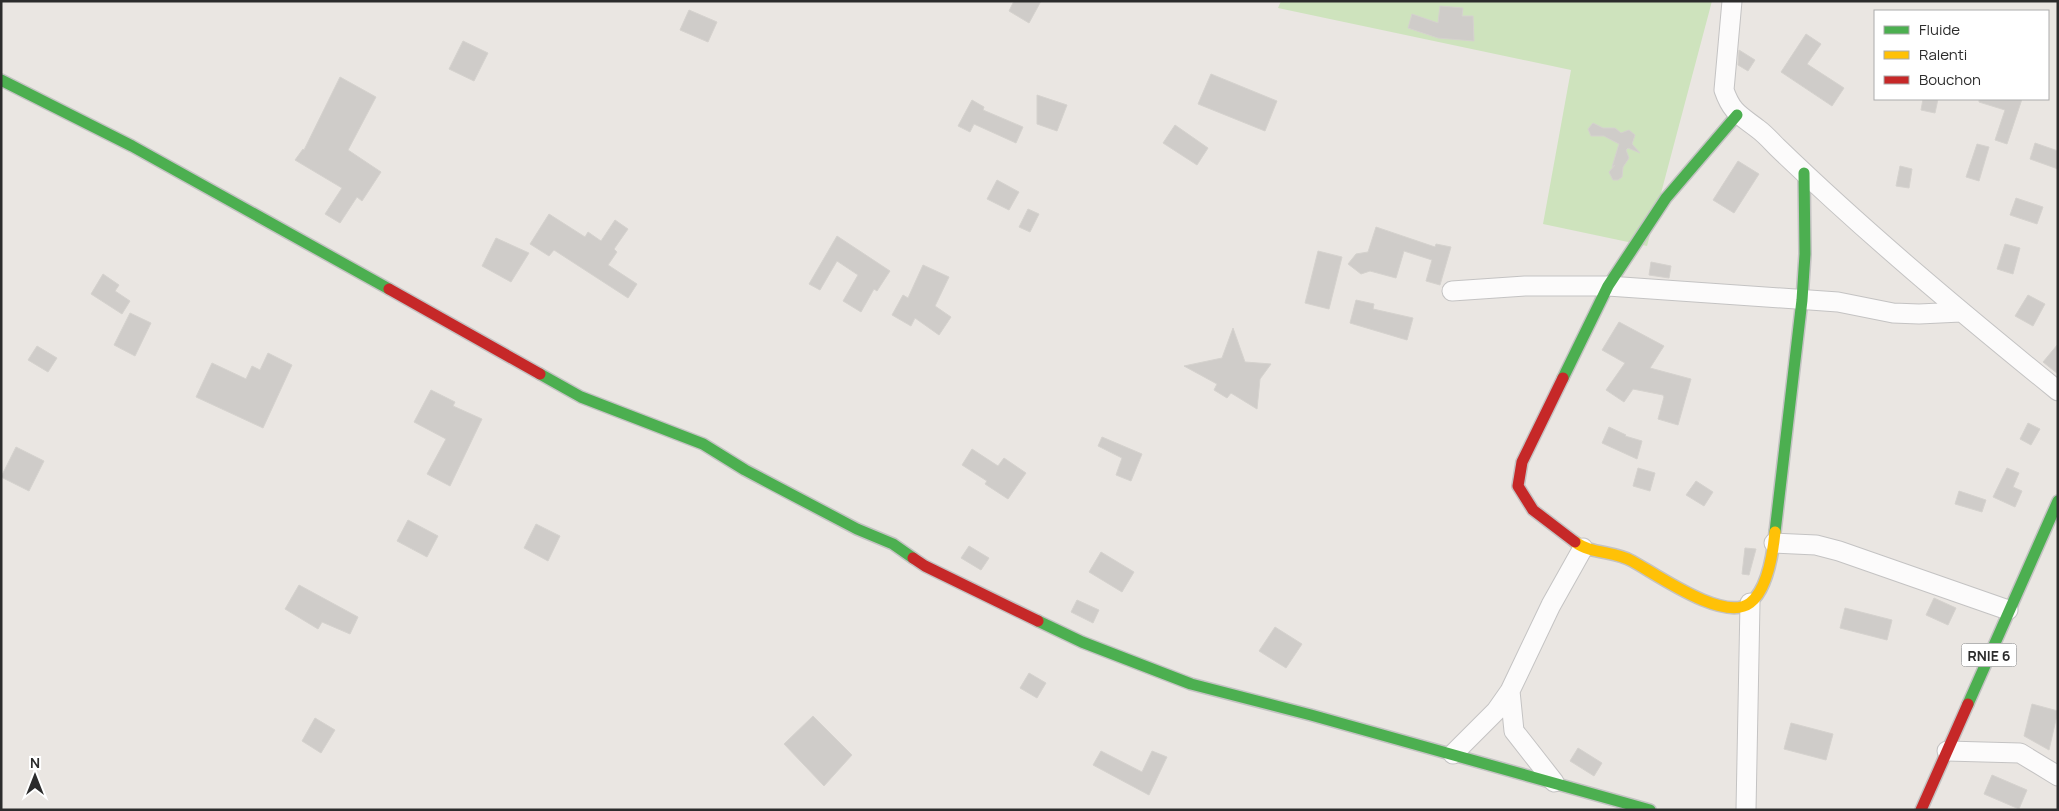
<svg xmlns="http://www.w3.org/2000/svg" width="2059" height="811" viewBox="0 0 2059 811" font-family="Manrope,sans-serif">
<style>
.green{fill:#cee3bd}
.building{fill:#cfccc9;stroke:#d5d2ce}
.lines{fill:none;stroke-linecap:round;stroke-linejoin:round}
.street-casing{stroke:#c4c3c3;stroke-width:21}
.fast-casing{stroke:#c4c3c3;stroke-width:14}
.slow-casing{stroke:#c4c3c3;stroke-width:14}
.jam-casing{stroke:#c4c3c3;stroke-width:14}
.street{stroke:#fcfbfb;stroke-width:19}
.fast{stroke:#4caf50;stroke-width:11}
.slow{stroke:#ffc107;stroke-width:11}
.jam{stroke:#c62828;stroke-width:11}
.labels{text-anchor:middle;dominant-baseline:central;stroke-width:4;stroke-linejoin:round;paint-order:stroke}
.shield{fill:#fff;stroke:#6b6b6b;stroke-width:1}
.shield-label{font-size:14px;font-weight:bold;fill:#2c2c2c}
</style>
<rect width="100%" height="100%" fill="#eae6e2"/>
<!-- green -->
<path class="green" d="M 1281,1 L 1712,1 L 1647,246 L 1543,224 L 1571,70 L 1278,8 Z"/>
<!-- building -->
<path class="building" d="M 1014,1 L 1041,1 L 1029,23 L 1009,11 Z
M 1440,6 L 1463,8 L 1462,16 L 1473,16 L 1474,41 L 1438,38 L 1408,28 L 1412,14 L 1438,23 Z
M 689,10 L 717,22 L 708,42 L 680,30 Z
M 1806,34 L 1821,44 L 1807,64 L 1844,88 L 1832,106 L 1781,72 Z
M 463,41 L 488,53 L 474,81 L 449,69 Z
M 1739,50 L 1755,60 L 1748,71 L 1738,65 Z
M 1211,74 L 1277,101 L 1265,131 L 1198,104 Z
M 340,77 L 376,97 L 348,150 L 381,172 L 362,201 L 357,197 L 340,223 L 325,214 L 342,188 L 295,160 L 303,149 L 304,150 Z
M 1037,95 L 1067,105 L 1057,131 L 1037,124 Z
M 1923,99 L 1938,99 L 1935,113 L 1921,110 Z
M 1979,99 L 2022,99 L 2007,144 L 1995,140 L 2005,110 L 1979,102 Z
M 972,100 L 984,107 L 983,110 L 1023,127 L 1016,143 L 974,124 L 970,132 L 958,126 Z
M 1593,123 L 1603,128 L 1615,128 L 1621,133 L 1629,130 L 1635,135 L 1632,144 L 1640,153 L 1628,148 L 1626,150 L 1629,158 L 1623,167 L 1622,177 L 1618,180 L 1613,180 L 1609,172 L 1615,165 L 1612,167 L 1619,144 L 1604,136 L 1591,136 L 1588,129 Z
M 1175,125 L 1208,148 L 1197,165 L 1163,143 Z
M 2035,143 L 2058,151 L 2058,169 L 2030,159 Z
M 1977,144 L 1989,147 L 1979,181 L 1966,177 Z
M 1738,161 L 1759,174 L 1734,213 L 1713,200 Z
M 1900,166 L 1912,169 L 1909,188 L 1896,186 Z
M 997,180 L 1019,192 L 1009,210 L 987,199 Z
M 2016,198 L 2043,207 L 2037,224 L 2010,215 Z
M 1028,209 L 1039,214 L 1030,232 L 1019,227 Z
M 549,214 L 585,237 L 588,232 L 601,241 L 615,220 L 628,229 L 614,249 L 617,252 L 608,265 L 637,284 L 628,298 L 554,250 L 549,256 L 530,244 Z
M 1376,227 L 1435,247 L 1436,244 L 1451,247 L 1440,285 L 1426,281 L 1432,260 L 1404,251 L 1396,278 L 1370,271 L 1361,274 L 1348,264 L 1356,254 L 1368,252 Z
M 837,236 L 890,271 L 877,291 L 874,289 L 861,312 L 843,301 L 858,275 L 837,261 L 820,290 L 809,284 Z
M 496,238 L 529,253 L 511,282 L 482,266 Z
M 2005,244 L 2020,248 L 2013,274 L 1997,269 Z
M 1318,251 L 1342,257 L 1329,309 L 1305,303 Z
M 1651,262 L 1671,266 L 1669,278 L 1649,275 Z
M 923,265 L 949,277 L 935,306 L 951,317 L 939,335 L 915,318 L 911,326 L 892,315 L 903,295 L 908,298 Z
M 103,274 L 119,285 L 115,291 L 130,301 L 122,314 L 91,294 Z
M 2028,295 L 2045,304 L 2033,326 L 2015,316 Z
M 1356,300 L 1374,304 L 1373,309 L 1413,318 L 1407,340 L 1350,323 Z
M 130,313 L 151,323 L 135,356 L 114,345 Z
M 1619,322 L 1664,346 L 1650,368 L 1691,379 L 1678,425 L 1658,419 L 1664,397 L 1663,395 L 1633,389 L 1624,402 L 1606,390 L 1625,363 L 1602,350 Z
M 1233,328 L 1245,362 L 1271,364 L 1260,379 L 1257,409 L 1231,393 L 1227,398 L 1214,390 L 1217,384 L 1184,366 L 1222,358 Z
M 2058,344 L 2058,374 L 2043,362 Z
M 37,346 L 57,358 L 48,372 L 28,360 Z
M 268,353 L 292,365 L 263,428 L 196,397 L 212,363 L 246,379 L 252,366 L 260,370 Z
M 431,390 L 455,402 L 453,406 L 482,419 L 450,486 L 427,474 L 446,439 L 414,422 Z
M 2028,423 L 2040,429 L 2031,445 L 2020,439 Z
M 1609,427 L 1626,435 L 1625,436 L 1642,441 L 1637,459 L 1602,443 Z
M 1102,437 L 1142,454 L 1131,481 L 1116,475 L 1122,458 L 1098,446 Z
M 16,447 L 44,461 L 29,491 L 1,477 Z
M 972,449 L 998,466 L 1004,458 L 1026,473 L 1008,499 L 985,484 L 987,481 L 962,465 Z
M 1638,468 L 1655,473 L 1650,491 L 1633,486 Z
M 2007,468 L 2019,473 L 2013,487 L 2022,491 L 2015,507 L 1993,497 Z
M 1696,481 L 1713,492 L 1704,506 L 1686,495 Z
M 1959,491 L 1986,500 L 1982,512 L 1955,504 Z
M 408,520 L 438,536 L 427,557 L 397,541 Z
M 536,524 L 560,536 L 548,561 L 524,548 Z
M 969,546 L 989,558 L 981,570 L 961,558 Z
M 1745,548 L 1756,549 L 1749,575 L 1742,574 Z
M 1101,552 L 1134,572 L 1122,592 L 1089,572 Z
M 299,585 L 358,617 L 350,634 L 322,622 L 318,629 L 285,609 Z
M 1934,598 L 1956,608 L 1948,625 L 1926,615 Z
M 1077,600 L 1099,610 L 1093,623 L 1071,612 Z
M 1845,608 L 1892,620 L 1887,640 L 1840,628 Z
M 1275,627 L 1302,644 L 1286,668 L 1259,651 Z
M 1029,673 L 1046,683 L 1037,698 L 1020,688 Z
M 2032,704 L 2058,711 L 2049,750 L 2024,736 Z
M 813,716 L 852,755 L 824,786 L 784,744 Z
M 315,718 L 335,730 L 321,753 L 302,741 Z
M 1791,723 L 1833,734 L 1826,760 L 1784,749 Z
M 1578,748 L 1602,763 L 1594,776 L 1570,761 Z
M 1101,751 L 1142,772 L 1152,751 L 1167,757 L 1149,795 L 1093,765 Z
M 1992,775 L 2027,790 L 2019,809 L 1984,794 Z"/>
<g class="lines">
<defs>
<path id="street" d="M 1732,1 L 1724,90 C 1732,113 1740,115 1758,129 C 1765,134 1771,141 1777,147 C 1866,233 1962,313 2058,391
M 1452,291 L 1525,286 L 1608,286 L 1838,302 L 1893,313 L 1919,314 L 1961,312
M 1774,543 L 1816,545 L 1839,551 L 2008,610
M 1510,691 L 1514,731 L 1554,782
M 1947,751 L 2020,753 L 2058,776
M 1453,754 L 1496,711 L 1510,691 L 1551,605 L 1583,548
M 1746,810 L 1750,603"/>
<path id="fast" d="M 1,80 L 132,146 L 389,289
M 540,374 L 581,397 L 703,444 L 745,470 L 857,529 L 893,544 L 913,558
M 1563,378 L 1608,286 L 1666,198 L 1737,115
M 1775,532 L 1802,300 L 1805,254 L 1804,173
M 1038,621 L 1082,642 L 1191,684 L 1311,715 L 1650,810
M 1968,704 L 2058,501"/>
<path id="slow" d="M 1575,542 C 1591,554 1614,551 1632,561 C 1656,574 1724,623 1750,603 C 1768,589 1773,552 1775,532"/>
<path id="jam" d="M 389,289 L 540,374
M 1563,378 L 1522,462 L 1518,486 L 1533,510 L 1575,542
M 913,558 L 925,566 L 1038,621
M 1921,810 L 1968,704"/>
</defs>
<!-- street casing -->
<use href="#street" class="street-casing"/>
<!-- fast casing -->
<use href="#fast" class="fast-casing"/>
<!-- slow casing -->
<use href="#slow" class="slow-casing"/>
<!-- jam casing -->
<use href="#jam" class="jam-casing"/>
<!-- street -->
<use href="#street" class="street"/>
<!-- fast -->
<use href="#fast" class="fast"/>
<!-- slow -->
<use href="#slow" class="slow"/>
<!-- jam -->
<use href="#jam" class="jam"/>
</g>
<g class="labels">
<!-- shield labels -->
<rect class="shield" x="1961.5" y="643.5" width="55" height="23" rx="4"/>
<g class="shield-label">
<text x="1989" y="655">RNIE 6</text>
</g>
</g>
<!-- border -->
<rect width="2059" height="811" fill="none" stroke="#2c2c2c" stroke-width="5"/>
<!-- legend -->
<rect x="1874" y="10" width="175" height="90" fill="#ffffff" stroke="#ababab"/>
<rect x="1884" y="26" width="25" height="8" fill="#4caf50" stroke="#ababab"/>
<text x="1919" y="35" font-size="15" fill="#2c2c2c">Fluide</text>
<rect x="1884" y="51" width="25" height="8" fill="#ffc107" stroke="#ababab"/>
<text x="1919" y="60" font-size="15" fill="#2c2c2c">Ralenti</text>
<rect x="1884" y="76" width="25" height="8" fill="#c62828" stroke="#ababab"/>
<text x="1919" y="85" font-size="15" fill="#2c2c2c">Bouchon</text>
<!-- north arrow -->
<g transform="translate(35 776)" stroke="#ffffff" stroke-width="4" paint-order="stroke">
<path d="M0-4L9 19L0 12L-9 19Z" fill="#2c2c2c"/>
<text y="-8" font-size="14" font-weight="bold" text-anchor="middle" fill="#2c2c2c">N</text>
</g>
</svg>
